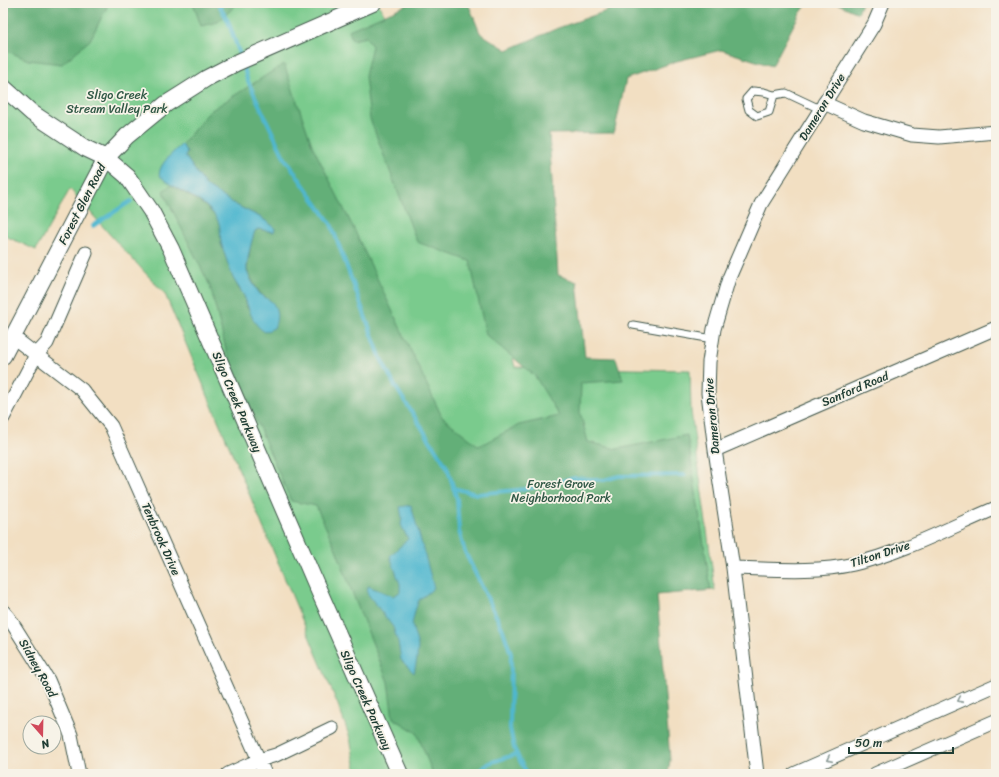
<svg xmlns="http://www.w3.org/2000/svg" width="999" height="777" viewBox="0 0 999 777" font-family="Sriracha,sans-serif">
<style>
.green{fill:#7acb8d;stroke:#4c8460}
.forest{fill:#63af78;stroke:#417656}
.water{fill:#50b7cf;stroke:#387a82}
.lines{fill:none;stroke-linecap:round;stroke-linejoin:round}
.stream{stroke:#50b7cf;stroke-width:4}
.service-casing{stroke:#3f5549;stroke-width:9}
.minor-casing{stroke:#3f5549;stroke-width:15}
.tertiary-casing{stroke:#3f5549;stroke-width:18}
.service{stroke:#fff;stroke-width:7}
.minor{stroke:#fff;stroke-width:13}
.tertiary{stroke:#fff;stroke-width:16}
.oneway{stroke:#8f9e9a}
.labels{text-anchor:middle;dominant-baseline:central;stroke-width:3.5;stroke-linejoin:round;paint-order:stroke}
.park-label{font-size:12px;fill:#315946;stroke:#f7f3e8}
.street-label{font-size:12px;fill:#1f3d34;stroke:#f7f3e8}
</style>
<rect width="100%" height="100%" fill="#f7f3e8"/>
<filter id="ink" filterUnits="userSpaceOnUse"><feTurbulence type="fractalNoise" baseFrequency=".025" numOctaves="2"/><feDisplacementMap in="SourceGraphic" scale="8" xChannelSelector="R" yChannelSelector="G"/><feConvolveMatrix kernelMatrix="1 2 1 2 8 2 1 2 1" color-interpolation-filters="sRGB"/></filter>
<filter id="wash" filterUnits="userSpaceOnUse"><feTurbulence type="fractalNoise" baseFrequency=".012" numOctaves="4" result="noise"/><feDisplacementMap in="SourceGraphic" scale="16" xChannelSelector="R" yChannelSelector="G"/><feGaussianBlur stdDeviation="0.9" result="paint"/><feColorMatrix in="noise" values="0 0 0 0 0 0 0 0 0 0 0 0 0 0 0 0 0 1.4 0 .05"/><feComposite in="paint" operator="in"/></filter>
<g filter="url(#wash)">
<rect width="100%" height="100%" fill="#f2dfc2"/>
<!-- green -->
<path class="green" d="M 3,3 L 378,3 L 465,173 L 515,367 L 690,370 L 691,411 L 715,590 L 636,596 L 660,774 L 357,774 L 350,738 L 338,705 L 165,294 L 112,237 L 70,189 L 36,250 L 3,235 Z"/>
<!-- forest -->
<path class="forest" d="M 3,3 L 104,3 L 107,7 L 90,40 L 62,64 L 28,60 L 3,49 Z
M 193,3 L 235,3 L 235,6 L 218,22 L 201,26 Z
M 411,3 L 468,3 L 480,33 L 507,50 L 558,28 L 629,3 L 808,3 L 799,15 L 772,66 L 721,50 L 677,61 L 626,79 L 614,133 L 549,134 L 558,275 L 577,282 L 585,357 L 616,358 L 623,380 L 581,383 L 580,412 L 588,442 L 617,449 L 687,435 L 711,590 L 657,595 L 670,760 L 668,774 L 433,774 L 417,733 L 393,718 L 388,682 L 354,597 L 336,549 L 316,506 L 291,501 L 227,353 L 210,286 L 163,191 L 171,185 L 204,205 L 217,218 L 221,230 L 221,244 L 233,277 L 239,289 L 244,295 L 247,308 L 272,302 L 261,294 L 256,287 L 247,270 L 251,243 L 255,231 L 258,229 L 273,232 L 275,229 L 273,226 L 260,217 L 238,206 L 206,186 L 185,156 L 187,153 L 182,144 L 210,111 L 284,64 L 312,145 L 353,227 L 442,417 L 479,446 L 519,425 L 559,416 L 535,376 L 486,335 L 470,261 L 417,242 L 370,119 L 365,76 L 372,46 L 366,37 L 352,40 L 349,30 Z
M 836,3 L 862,3 L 858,13 Z"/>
<!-- water -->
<path class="water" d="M 182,144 L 187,153 L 185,156 L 206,186 L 238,206 L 260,217 L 273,226 L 275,229 L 274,232 L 258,229 L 255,231 C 252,239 246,262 247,271 C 248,276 257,291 261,295 C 264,297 269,299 272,302 C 278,309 278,319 274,328 L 265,332 C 252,325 249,308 244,296 C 241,290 236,284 233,278 C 229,267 225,256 222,246 C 219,237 222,227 217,219 C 205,197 175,192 159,175 C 160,162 173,153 182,144 Z
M 411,505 L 434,588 L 419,600 L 415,611 L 412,625 L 418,646 L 417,659 L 414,673 L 401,660 L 398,642 L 393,627 L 367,593 L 368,586 L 393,596 L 400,592 L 400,584 L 390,556 L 408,539 L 401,525 L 402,518 L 400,507 Z"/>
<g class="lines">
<!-- stream -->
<path class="stream" d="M 218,3 L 228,21 L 241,58
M 243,64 L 247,79 L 284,157 L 331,224 L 381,359 L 395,386 L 447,467 L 457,499 L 459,531 L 465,552 L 503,630 L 511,654 L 510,728 L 514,748 L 521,763 L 528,774
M 93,226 L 131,201
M 453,488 L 477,494 L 526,489 L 575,478 L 604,480 L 619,476 L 685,475
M 475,774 L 489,763 L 517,754"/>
</g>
</g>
<g filter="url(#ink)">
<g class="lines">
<defs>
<path id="service" d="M 774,95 L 769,112 L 757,116 L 749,110 L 746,99 L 753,91 L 764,92 L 774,95 L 786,93 L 820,109
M 633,325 L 713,339"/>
<path id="minor" d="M 824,103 L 864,121 L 912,135 L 939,137 L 996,132
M 13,337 L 82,390 L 111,426 L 265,774
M 3,418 L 36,355 L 47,343 L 86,253
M 715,450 L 996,328
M 733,568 C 773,569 815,573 854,564 C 902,553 951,527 996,508
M 3,611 L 9,618 L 48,680 L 71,735 L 79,774
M 228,774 L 259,760 L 276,755 L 332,728
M 757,774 L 733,568 L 715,450 L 708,393 L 709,362 L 714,329 L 729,278 L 761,204 L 874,24 L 883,3
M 794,774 L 996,685
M 875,774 L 996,721"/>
<path id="tertiary" d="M 3,87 L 32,113 L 85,148 L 106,158 L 127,176 L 151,211 L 171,249 L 315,582 L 400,774
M 3,356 L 106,158 L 127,136 L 166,104 L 207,78 L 236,63 L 373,3"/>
</defs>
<!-- service casing -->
<use href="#service" class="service-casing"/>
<!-- minor casing -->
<use href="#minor" class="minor-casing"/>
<!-- tertiary casing -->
<use href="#tertiary" class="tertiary-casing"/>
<!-- service -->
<use href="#service" class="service"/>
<!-- minor -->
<use href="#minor" class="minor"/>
<!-- tertiary -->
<use href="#tertiary" class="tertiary"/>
</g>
<!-- one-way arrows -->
<defs><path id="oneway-chevron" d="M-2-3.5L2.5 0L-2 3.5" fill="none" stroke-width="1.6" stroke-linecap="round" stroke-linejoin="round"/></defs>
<g class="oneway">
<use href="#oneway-chevron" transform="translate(960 700) rotate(156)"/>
<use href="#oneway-chevron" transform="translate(829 759) rotate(156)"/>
</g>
</g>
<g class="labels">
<!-- park labels -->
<g class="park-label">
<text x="117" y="95">Sligo Creek<tspan x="117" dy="14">Stream Valley Park</tspan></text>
<text x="561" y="484">Forest Grove<tspan x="561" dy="14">Neighborhood Park</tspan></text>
</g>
<!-- street labels -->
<g class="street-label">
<text transform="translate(822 107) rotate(-58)">Dameron Drive</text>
<text transform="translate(82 204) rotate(-63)">Forest Glen Road</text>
<text transform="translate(855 389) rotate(-23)">Sanford Road</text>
<text transform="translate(237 402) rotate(67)">Sligo Creek Parkway</text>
<text transform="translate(712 416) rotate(-95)">Dameron Drive</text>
<text transform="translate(161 539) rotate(66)">Tenbrook Drive</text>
<text transform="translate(880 554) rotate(-18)">Tilton Drive</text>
<text transform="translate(38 668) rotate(61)">Sidney Road</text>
<text transform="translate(366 700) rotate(66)">Sligo Creek Parkway</text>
</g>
</g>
<!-- margin -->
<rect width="999" height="777" fill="none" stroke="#f7f3e8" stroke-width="16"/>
<!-- north arrow -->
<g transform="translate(42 735) rotate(160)"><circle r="19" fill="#f7f3e8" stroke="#a1aaa0"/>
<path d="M0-3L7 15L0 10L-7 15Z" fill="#d1495b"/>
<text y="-6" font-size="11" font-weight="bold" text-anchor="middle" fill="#1f3d34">N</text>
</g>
<!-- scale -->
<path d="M849 747v6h104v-6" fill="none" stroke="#1f3d34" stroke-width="2"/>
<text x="855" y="747" font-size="12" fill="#1f3d34" stroke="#f7f3e8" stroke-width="3" paint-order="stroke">50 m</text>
</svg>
